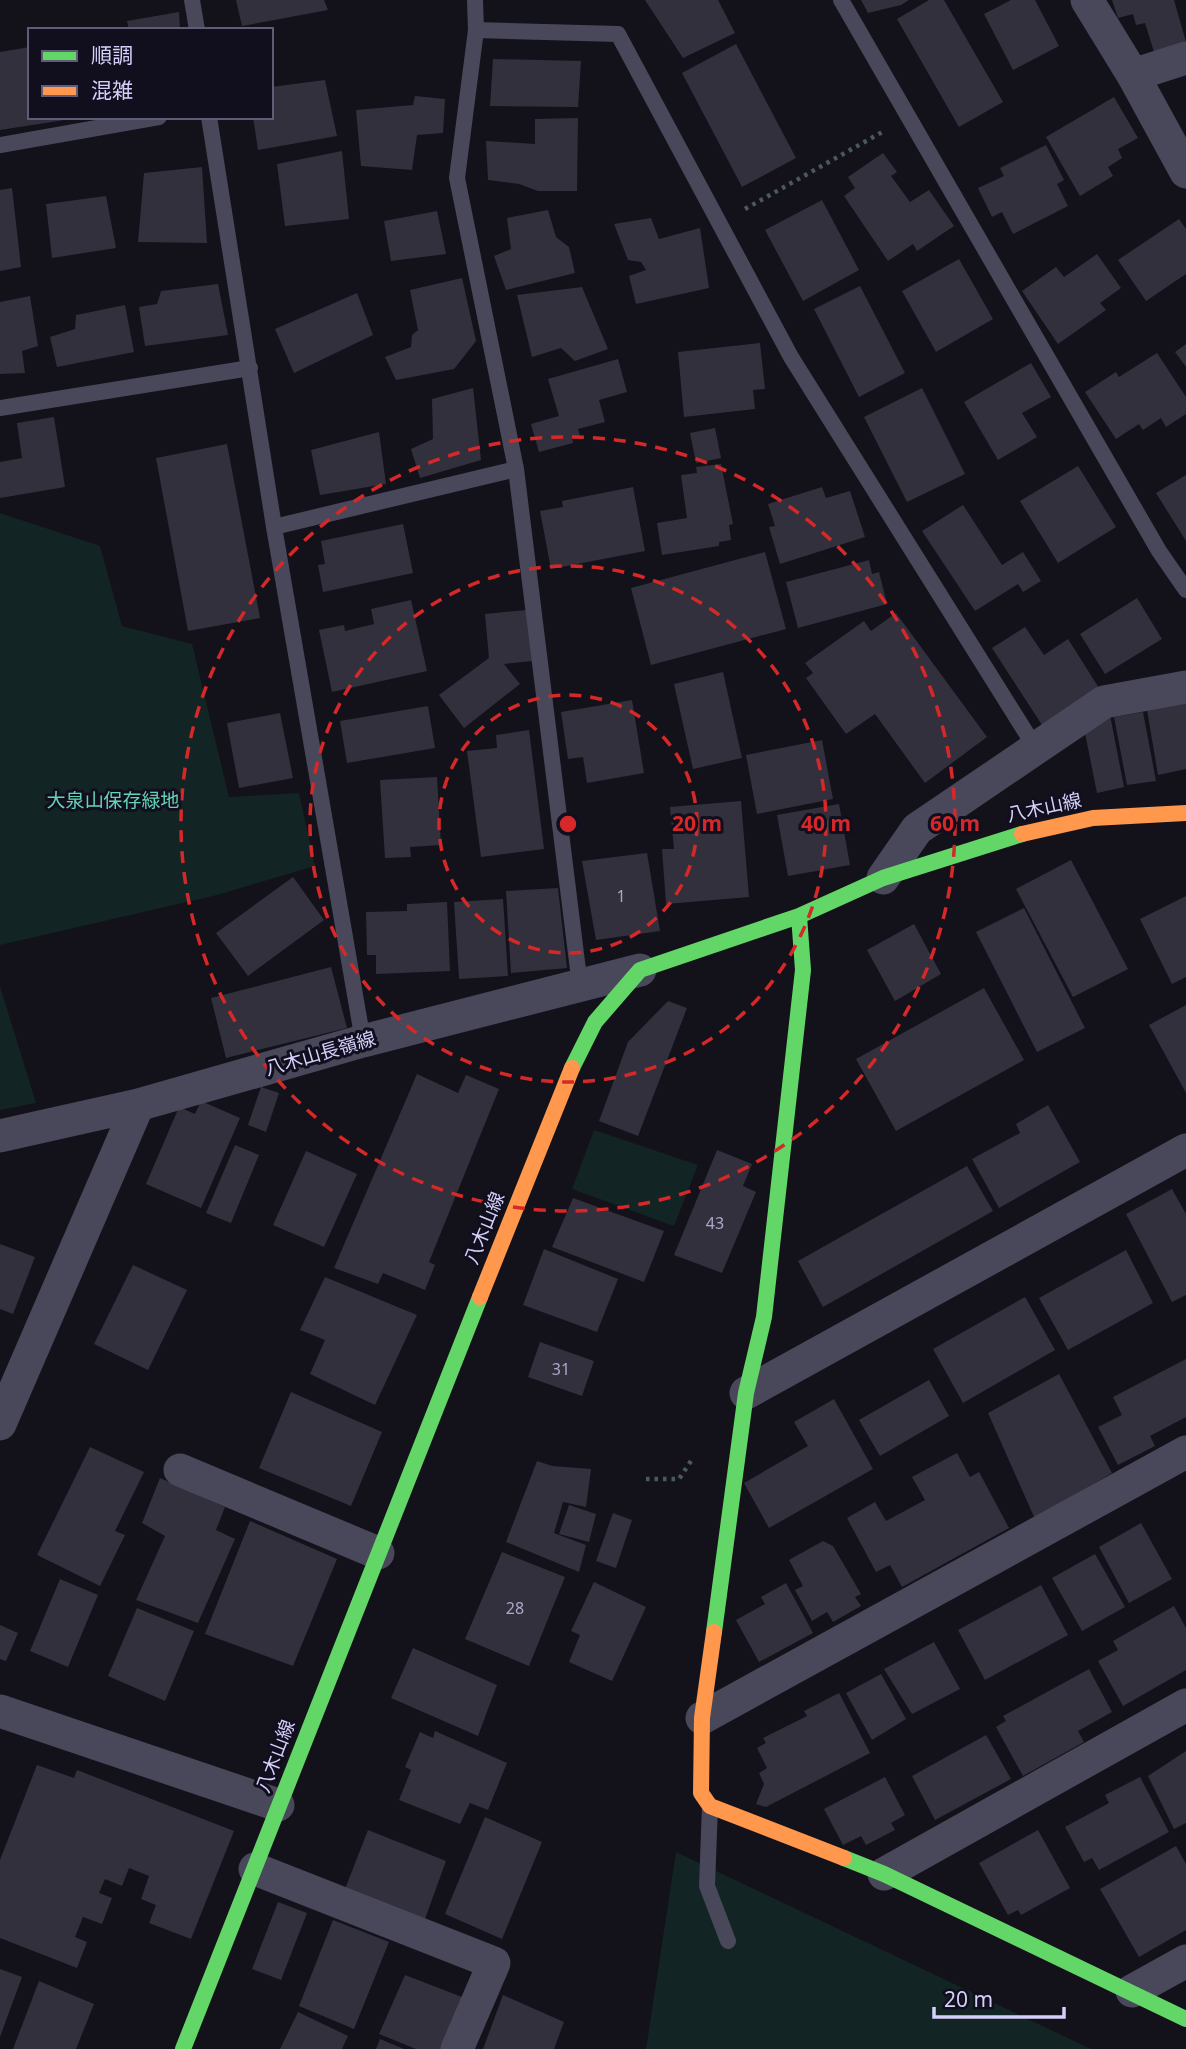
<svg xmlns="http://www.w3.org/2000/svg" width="1186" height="2049" viewBox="0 0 1186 2049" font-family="'Noto Sans','Noto Sans JP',sans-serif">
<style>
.green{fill:#122424}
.building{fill:#31303c}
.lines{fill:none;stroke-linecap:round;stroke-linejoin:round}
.path{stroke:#4b5862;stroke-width:4.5;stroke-dasharray:3.5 5;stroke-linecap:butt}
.lane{stroke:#49485b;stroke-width:16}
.street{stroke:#49485b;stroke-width:33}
.fast{stroke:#63d668;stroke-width:16}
.slow{stroke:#ff974d;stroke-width:16}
.ring{fill:none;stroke:#d62828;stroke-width:3.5;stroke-dasharray:12 9}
.labels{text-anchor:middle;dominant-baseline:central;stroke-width:6;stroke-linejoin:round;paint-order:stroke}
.number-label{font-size:16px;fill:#aba8ca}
.park-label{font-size:19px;fill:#64d2b4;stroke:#110e1e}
.street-label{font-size:19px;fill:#d4d0fa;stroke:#110e1e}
.centre{fill:#d62828;stroke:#110e1e;stroke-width:3.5}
.ring-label{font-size:21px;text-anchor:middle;font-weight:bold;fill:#d62828;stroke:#110e1e;stroke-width:6;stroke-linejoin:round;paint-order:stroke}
</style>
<rect width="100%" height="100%" fill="#13121a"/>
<!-- green -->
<path class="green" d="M 0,513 L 100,546 L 122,626 L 192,644 L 229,797 L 299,793 L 315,866 L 217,895 L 0,945 Z
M 0,986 L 36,1103 L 0,1110 Z
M 594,1130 L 698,1165 L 674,1226 L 572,1189 Z
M 676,1852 L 1091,2049 L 646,2049 Z"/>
<!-- building -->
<path class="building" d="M 236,0 L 324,0 L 328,10 L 242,26 Z
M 645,0 L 718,0 L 735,33 L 683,58 Z
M 861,0 L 909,0 L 901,5 L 868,13 Z
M 929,0 L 944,0 L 1003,102 L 959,127 L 897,19 Z
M 1011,0 L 1035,0 L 1059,46 L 1013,70 L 984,14 Z
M 1112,0 L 1174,0 L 1186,42 L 1154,52 L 1145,23 L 1136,25 L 1133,14 L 1118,18 Z
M 179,12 L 180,30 L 129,30 L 127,21 Z
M 736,44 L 796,158 L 742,187 L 682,73 Z
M 30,47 L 30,117 L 71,119 L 0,130 L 0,52 Z
M 493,59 L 581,61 L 578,107 L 490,106 Z
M 325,80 L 337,136 L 258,150 L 253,117 L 271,117 L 271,87 Z
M 415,96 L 445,99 L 443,133 L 417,135 L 412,170 L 361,166 L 356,110 L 413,105 Z
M 1114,97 L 1138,138 L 1118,149 L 1122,158 L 1108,167 L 1113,176 L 1080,196 L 1046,137 Z
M 578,118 L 577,191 L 538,191 L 519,184 L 488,180 L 486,141 L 535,144 L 535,119 Z
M 1046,145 L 1064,180 L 1057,184 L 1068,206 L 1013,234 L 1002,212 L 992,217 L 978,188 L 1004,176 L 1000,168 Z
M 342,151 L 349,219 L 285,226 L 277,164 Z
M 883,153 L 897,172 L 891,176 L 910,202 L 929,190 L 954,226 L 917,251 L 913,244 L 888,261 L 844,196 L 855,188 L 848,177 Z
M 202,167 L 207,243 L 138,242 L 144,173 Z
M 12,188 L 21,267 L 0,271 L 0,190 Z
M 106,196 L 116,248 L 52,258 L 46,204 Z
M 822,200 L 859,270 L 803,301 L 765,230 Z
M 548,210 L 556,237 L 569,247 L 575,273 L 506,290 L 494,256 L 511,249 L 507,218 Z
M 437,211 L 446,254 L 391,261 L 384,221 Z
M 651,218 L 659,239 L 700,228 L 709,288 L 636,304 L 629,276 L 646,270 L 641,262 L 628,260 L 614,224 Z
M 1179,219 L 1186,229 L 1186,274 L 1146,301 L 1118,260 Z
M 1097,254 L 1121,288 L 1100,303 L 1106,310 L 1058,344 L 1022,291 L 1056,267 L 1064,277 Z
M 959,259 L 993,319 L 936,352 L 902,291 Z
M 462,278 L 476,341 L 454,369 L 396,380 L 385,357 L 411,347 L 412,335 L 418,330 L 410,290 Z
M 218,284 L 228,335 L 145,346 L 139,307 L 157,304 L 161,291 Z
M 860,286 L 905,373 L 859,397 L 814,309 Z
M 582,287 L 608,349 L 575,361 L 561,348 L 532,357 L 517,295 Z
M 357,293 L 373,335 L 294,373 L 275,329 Z
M 30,296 L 38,346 L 22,351 L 25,373 L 0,374 L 0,302 Z
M 125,305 L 134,352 L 57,367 L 50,337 L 75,329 L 76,315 Z
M 760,343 L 765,389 L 753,390 L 755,409 L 684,417 L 678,352 Z
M 1186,344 L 1186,367 L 1175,352 Z
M 1157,353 L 1186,397 L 1186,414 L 1166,427 L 1161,418 L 1143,430 L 1139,424 L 1116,439 L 1085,392 L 1116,372 L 1119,377 Z
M 618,359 L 627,392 L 599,400 L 605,422 L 578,429 L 580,436 L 572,438 L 573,443 L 539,452 L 531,424 L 559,416 L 548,379 Z
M 1031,363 L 1051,397 L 1022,413 L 1037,437 L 998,460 L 964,402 Z
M 473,388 L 481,460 L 420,478 L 411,449 L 433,439 L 432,399 Z
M 922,388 L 965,474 L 907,502 L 864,417 Z
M 54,417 L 65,487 L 0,498 L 0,462 L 22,458 L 17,423 Z
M 715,428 L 721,458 L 696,463 L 690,433 Z
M 379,432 L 386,484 L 320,495 L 311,450 Z
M 227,444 L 260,618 L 188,631 L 156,458 Z
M 721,464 L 733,524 L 729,525 L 731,540 L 719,542 L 719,546 L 662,555 L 657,523 L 687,518 L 681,475 L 697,473 L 696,467 Z
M 1078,466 L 1116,527 L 1058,563 L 1020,501 Z
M 1186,475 L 1186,541 L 1156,493 Z
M 633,487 L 645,551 L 551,569 L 540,511 L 563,507 L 562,501 Z
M 822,487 L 826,498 L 850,491 L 865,537 L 780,564 L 769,527 L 775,526 L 768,504 Z
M 963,505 L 1002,565 L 1023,552 L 1041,581 L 1023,592 L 1018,584 L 975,611 L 922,531 Z
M 403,524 L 413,573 L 323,592 L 318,565 L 325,564 L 321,541 Z
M 765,552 L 786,629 L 651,665 L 631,588 Z
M 869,560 L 872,574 L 879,572 L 887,604 L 798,628 L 786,582 Z
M 1137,598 L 1162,639 L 1105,674 L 1080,634 Z
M 411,600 L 427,671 L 332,692 L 319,630 L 344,625 L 345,631 L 374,624 L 371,609 Z
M 527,610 L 532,661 L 504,664 L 520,684 L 464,728 L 439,695 L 489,658 L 485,614 Z
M 896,613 L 987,737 L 925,783 L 875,714 L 846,734 L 806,678 L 813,673 L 805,663 L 864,621 L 871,631 Z
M 1025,627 L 1044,655 L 1068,639 L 1099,688 L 1042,725 L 992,648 Z
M 723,672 L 742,758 L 693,769 L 674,684 Z
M 632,700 L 644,773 L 587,783 L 583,757 L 568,759 L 561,712 Z
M 1186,702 L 1186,769 L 1158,775 L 1147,710 Z
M 428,706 L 435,748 L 347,763 L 340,721 Z
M 1143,712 L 1156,781 L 1127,785 L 1114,717 Z
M 280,713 L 293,778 L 239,788 L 227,723 Z
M 1110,715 L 1124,787 L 1097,793 L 1084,728 Z
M 529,730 L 544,849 L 481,857 L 467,751 L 497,748 L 496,735 Z
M 822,740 L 833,799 L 757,814 L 746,755 Z
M 437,777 L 441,845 L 410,847 L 411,857 L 385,858 L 380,780 Z
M 741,801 L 749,897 L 666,904 L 662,849 L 674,849 L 670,807 Z
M 839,804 L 850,865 L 788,876 L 777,815 Z
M 647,853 L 660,931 L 596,940 L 582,861 Z
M 1071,860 L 1128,969 L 1073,997 L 1016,889 Z
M 293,877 L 324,920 L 248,976 L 216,933 Z
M 558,888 L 567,968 L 511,973 L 506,891 Z
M 1186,896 L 1186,977 L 1172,984 L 1140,919 Z
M 503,899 L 508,976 L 459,979 L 454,902 Z
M 447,902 L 450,971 L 376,974 L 376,955 L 367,955 L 366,912 L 407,911 L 407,904 Z
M 1024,908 L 1085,1028 L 1037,1052 L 976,932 Z
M 914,924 L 941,974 L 895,1001 L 867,950 Z
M 331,967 L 347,1028 L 226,1058 L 211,998 Z
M 984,988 L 1024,1060 L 896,1131 L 856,1059 Z
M 668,1001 L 687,1008 L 638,1136 L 599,1121 L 628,1042 Z
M 1186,1005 L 1186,1093 L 1149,1025 Z
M 417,1074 L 458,1093 L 466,1075 L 499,1089 L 429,1262 L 435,1265 L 425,1290 L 383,1273 L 378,1284 L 334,1268 Z
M 261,1087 L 279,1093 L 266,1132 L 248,1125 Z
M 201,1101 L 240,1118 L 201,1208 L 146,1184 L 179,1107 L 195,1114 Z
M 1048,1105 L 1080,1162 L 999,1208 L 972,1159 L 1020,1133 L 1016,1124 Z
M 235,1145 L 259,1155 L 231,1223 L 206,1213 Z
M 717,1150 L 752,1164 L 743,1186 L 756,1192 L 722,1273 L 674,1255 Z
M 306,1151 L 357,1174 L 324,1247 L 273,1225 Z
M 967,1166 L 993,1211 L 823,1307 L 798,1261 Z
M 1172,1189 L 1186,1214 L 1186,1295 L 1172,1302 L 1126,1214 Z
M 573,1198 L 664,1231 L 644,1282 L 552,1247 Z
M 0,1244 L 35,1257 L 13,1314 L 0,1309 Z
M 544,1249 L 618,1279 L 597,1332 L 523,1305 Z
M 1126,1250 L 1153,1303 L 1068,1350 L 1039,1298 Z
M 133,1265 L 187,1290 L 148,1370 L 94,1344 Z
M 325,1277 L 417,1315 L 375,1405 L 310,1374 L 325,1340 L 300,1330 Z
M 1025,1297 L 1055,1350 L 963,1403 L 933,1349 Z
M 540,1342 L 594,1361 L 582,1396 L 528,1377 Z
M 1186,1359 L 1186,1417 L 1150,1436 L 1155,1446 L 1118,1465 L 1098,1427 L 1122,1415 L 1113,1397 Z
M 1059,1374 L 1112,1473 L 1035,1519 L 988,1413 Z
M 929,1380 L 949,1416 L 880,1456 L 859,1420 Z
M 291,1392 L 382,1432 L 351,1506 L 259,1468 Z
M 834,1399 L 873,1469 L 769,1528 L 744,1483 L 808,1446 L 794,1422 Z
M 90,1447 L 144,1472 L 115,1531 L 125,1535 L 100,1586 L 37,1555 Z
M 957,1453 L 970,1477 L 979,1472 L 1009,1528 L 902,1587 L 890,1565 L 876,1572 L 847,1518 L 875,1502 L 886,1521 L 925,1500 L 912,1477 Z
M 537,1461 L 552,1466 L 591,1469 L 586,1507 L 563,1502 L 554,1533 L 586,1545 L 579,1572 L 506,1542 Z
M 160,1478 L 225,1507 L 216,1530 L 235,1539 L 198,1623 L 136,1600 L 165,1536 L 142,1523 Z
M 569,1505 L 596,1514 L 589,1542 L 559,1534 Z
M 613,1513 L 632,1520 L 616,1568 L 596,1561 Z
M 250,1521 L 337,1559 L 293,1666 L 205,1634 Z
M 1141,1523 L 1172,1579 L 1129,1603 L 1099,1547 Z
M 823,1541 L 833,1546 L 861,1594 L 855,1597 L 861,1606 L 833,1622 L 827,1612 L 812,1621 L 795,1590 L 803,1586 L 789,1560 Z
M 502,1552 L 565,1577 L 529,1666 L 465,1639 Z
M 1095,1554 L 1125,1607 L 1082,1631 L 1052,1578 Z
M 60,1579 L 98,1595 L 68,1667 L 30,1651 Z
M 594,1582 L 646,1607 L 612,1681 L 569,1662 L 580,1635 L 571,1631 Z
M 786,1583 L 813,1633 L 759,1662 L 736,1620 L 765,1604 L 761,1597 Z
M 1041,1585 L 1068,1635 L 985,1680 L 958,1630 Z
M 1174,1606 L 1186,1628 L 1186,1670 L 1123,1706 L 1098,1661 L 1118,1650 L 1113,1641 Z
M 137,1608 L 194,1631 L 165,1701 L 108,1676 Z
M 0,1625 L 18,1633 L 6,1661 L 0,1659 Z
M 934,1642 L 960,1689 L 912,1714 L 884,1669 Z
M 413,1648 L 497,1685 L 478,1736 L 391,1698 Z
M 1089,1669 L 1112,1712 L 1078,1731 L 1084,1742 L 1023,1776 L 996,1727 L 1006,1721 L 1003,1716 Z
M 881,1674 L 906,1719 L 872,1740 L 846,1693 Z
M 839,1693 L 870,1753 L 766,1807 L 756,1804 L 764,1784 L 759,1773 L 767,1768 L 757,1748 L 766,1743 L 763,1738 L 807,1716 L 804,1711 Z
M 435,1731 L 507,1763 L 488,1810 L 470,1803 L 460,1824 L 399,1800 L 411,1770 L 405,1767 L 420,1732 L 433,1738 Z
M 986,1735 L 1011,1779 L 935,1820 L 912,1776 Z
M 1186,1751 L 1186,1823 L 1174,1829 L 1148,1776 Z
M 37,1765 L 74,1778 L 77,1770 L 234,1831 L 191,1939 L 149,1923 L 156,1905 L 141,1899 L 149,1876 L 129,1868 L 122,1886 L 105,1879 L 99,1893 L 112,1898 L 102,1924 L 83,1917 L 75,1937 L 87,1942 L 77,1968 L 0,1938 L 0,1860 Z
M 885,1777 L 905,1815 L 891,1823 L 895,1830 L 866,1845 L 861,1836 L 843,1845 L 824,1809 Z
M 1140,1777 L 1169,1832 L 1099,1870 L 1092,1858 L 1084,1862 L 1065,1827 L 1109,1803 L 1105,1795 Z
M 485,1817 L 542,1842 L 502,1939 L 445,1914 Z
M 368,1830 L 446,1861 L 425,1919 L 345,1889 Z
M 1038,1830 L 1070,1888 L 1021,1915 L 1018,1910 L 1008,1915 L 979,1863 Z
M 1176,1846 L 1186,1864 L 1186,1930 L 1139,1957 L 1100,1889 Z
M 278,1902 L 307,1913 L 281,1980 L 252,1969 Z
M 333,1920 L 389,1942 L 354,2029 L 299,2006 Z
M 0,1969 L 22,1977 L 0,2037 Z
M 405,1975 L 462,1997 L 442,2049 L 416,2049 L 379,2034 Z
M 39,1981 L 94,2004 L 76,2049 L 13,2049 Z
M 503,1995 L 564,2022 L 554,2049 L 483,2049 Z
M 298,2012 L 348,2036 L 342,2049 L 280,2049 Z
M 380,2039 L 404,2049 L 376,2049 Z"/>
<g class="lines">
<!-- path -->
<path class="path" d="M 745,209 L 884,131
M 646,1479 L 679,1479 L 693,1458"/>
<!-- lane -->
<path class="lane" d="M 192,0 L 197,30
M 475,0 L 476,30 L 457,178 L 516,469 L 580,986
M 841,0 L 1159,551 L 1186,590
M 476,30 L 618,34 L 791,357 L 1035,747
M 209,117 L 274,527 L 363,1041
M 0,145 L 159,117
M 0,408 L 250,368
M 274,527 L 516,469
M 710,1806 L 707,1886 L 728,1941"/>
<!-- street -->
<path class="street" d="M 1087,0 L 1133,75 L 1186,172
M 1133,75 L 1186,58
M 883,878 L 917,829 L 1104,702 L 1186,687
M 0,1136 L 138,1105 L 363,1041 L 640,970
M 746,1393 L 1186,1150
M 0,1424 L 138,1105
M 180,1470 L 378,1553
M 0,1711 L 278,1805
M 702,1718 L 1186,1452
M 255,1869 L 494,1963 L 457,2049
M 884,1874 L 1186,1705
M 1132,1991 L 1186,1961"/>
<!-- fast -->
<path class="fast" d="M 572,1068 L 595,1022 L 640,970 L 799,916 L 883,878 L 1022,834
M 714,1632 L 746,1393 L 764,1317 L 803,970 L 799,916
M 844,1858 L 884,1874 L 1186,2019
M 183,2049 L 480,1297"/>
<!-- slow -->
<path class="slow" d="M 1022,834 L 1093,818 L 1186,813
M 480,1297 L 572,1068
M 714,1632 L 702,1718 L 701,1793 L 710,1806 L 844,1858"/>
</g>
<!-- distance rings -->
<g class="ring">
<circle cx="568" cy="824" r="129"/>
<circle cx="568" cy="824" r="258"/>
<circle cx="568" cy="824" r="387"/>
</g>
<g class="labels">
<!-- number labels -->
<g class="number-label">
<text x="621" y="896">1</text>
<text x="715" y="1223">43</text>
<text x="561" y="1369">31</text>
<text x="515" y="1608">28</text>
</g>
<!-- park labels -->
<g class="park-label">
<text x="113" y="800">大泉山保存緑地</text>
</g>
<!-- street labels -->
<g class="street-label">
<text transform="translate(1044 807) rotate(-12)">八木山線</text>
<text transform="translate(320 1053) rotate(-16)">八木山長嶺線</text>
<text transform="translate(484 1228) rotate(-68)">八木山線</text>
<text transform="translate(275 1756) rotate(-69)">八木山線</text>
</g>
</g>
<circle cx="568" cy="824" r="10" class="centre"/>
<g class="ring-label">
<text x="697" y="831">20 m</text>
<text x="826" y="831">40 m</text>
<text x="955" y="831">60 m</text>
</g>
<!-- legend -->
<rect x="28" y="28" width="245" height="91" fill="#110e1e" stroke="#5f5c76" stroke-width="2"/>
<rect x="42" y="51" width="35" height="10" fill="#63d668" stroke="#5f5c76" stroke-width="2"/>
<text x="91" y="63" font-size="21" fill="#d4d0fa">順調</text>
<rect x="42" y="86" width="35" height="10" fill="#ff974d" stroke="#5f5c76" stroke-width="2"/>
<text x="91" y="98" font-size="21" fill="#d4d0fa">混雑</text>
<!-- scale -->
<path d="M934 2007v10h130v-10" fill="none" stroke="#d4d0fa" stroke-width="3.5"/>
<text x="944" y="2007" font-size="21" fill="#d4d0fa" stroke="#110e1e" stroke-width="5" paint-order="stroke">20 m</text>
</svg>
